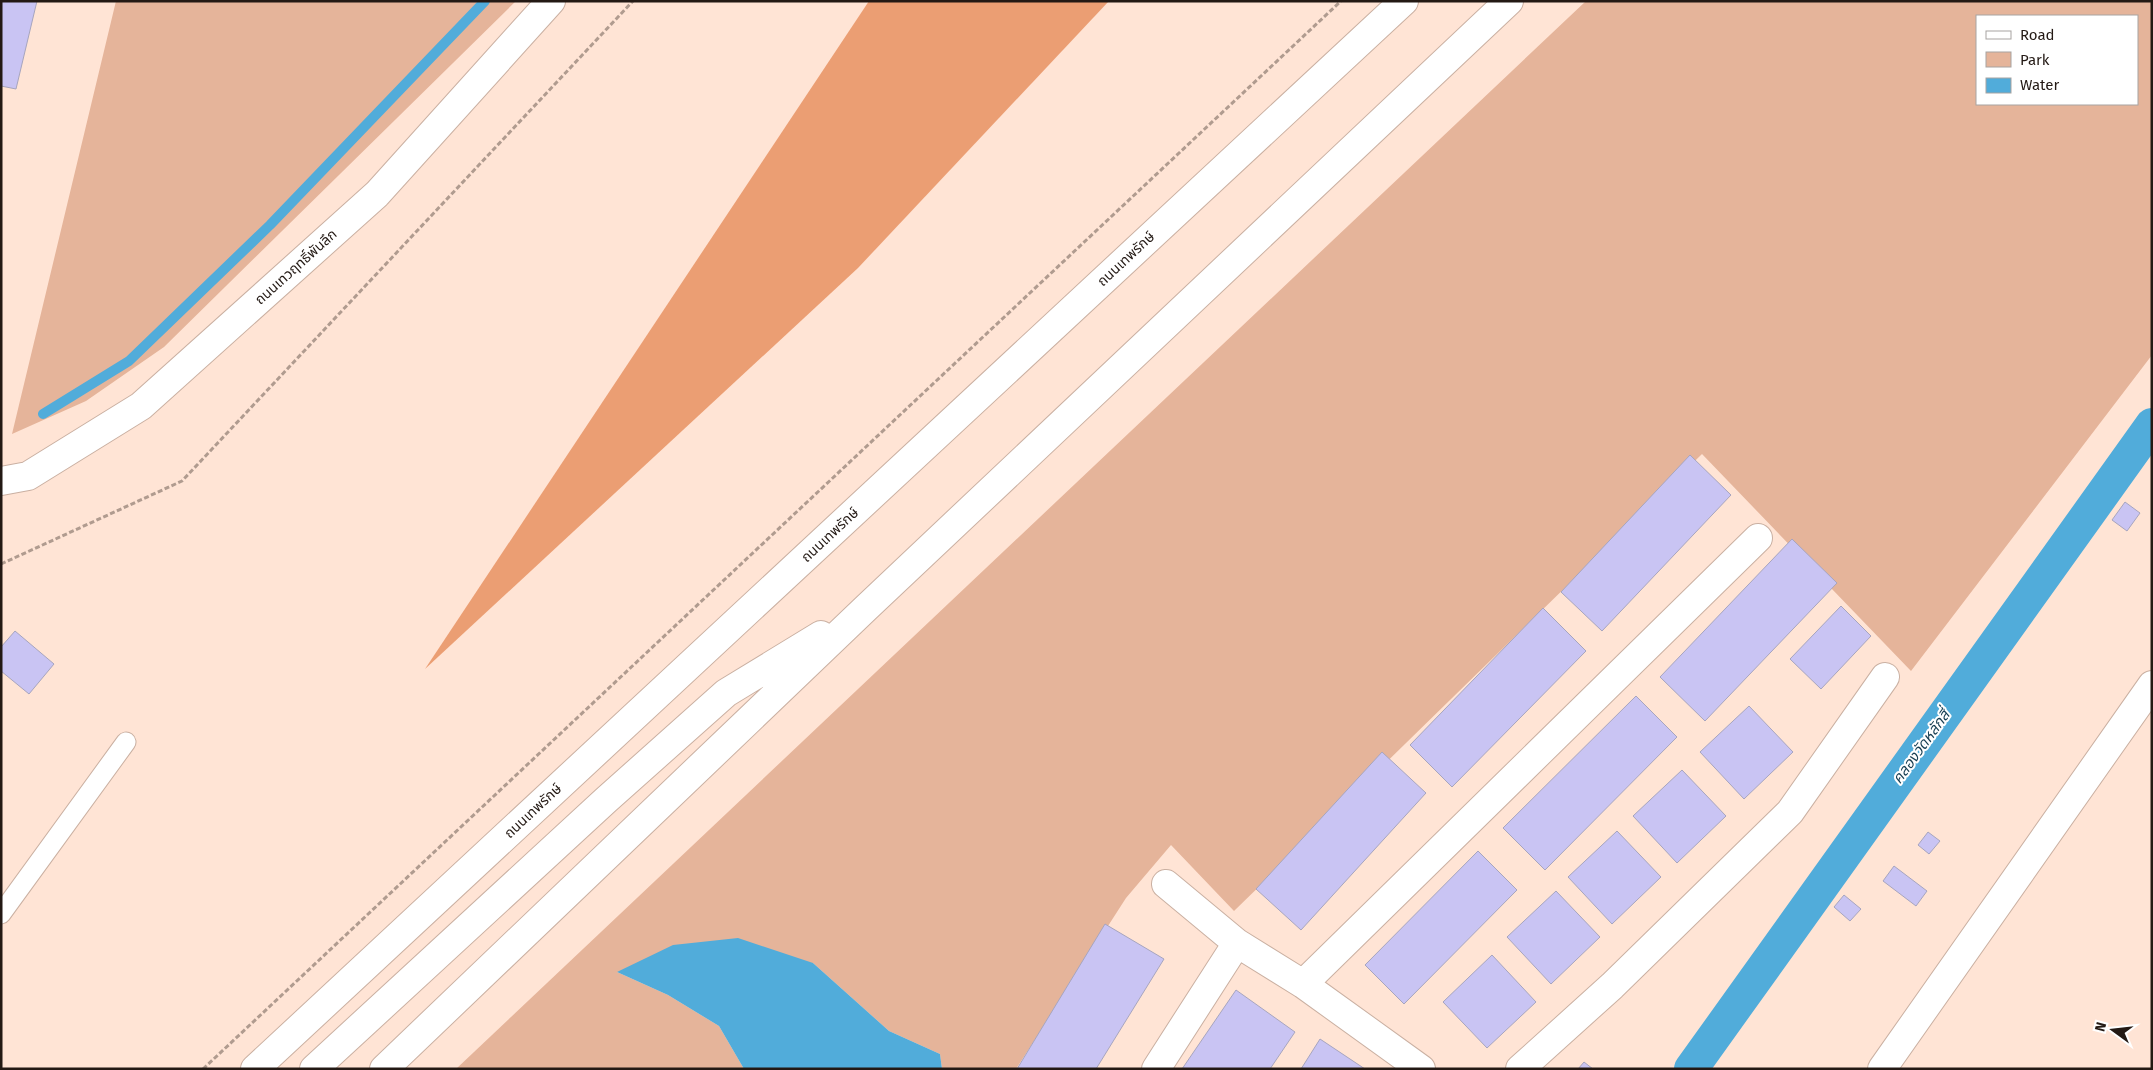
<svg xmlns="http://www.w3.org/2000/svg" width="2153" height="1070" viewBox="0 0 2153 1070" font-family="'Fira Sans','Noto Sans Thai',sans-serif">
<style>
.green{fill:#e5b49a;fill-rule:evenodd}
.forest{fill:#eb9e73}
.water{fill:#51acda}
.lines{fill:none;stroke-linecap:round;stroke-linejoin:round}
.stream{stroke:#51acda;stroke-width:10}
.canal{stroke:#51acda;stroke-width:34}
.building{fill:#c9c4f3;stroke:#a7a5be}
.lane-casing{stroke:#cab0a2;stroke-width:21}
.street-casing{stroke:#cab0a2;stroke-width:30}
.secondary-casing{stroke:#cab0a2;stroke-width:30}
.path{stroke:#b09b8f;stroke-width:3;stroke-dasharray:5 2.5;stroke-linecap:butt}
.lane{stroke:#fff;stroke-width:19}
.street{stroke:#fff;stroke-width:28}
.secondary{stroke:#fff;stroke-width:28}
.labels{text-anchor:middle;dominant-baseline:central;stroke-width:4;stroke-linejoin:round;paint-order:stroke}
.street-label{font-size:14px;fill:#231914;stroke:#fff}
.water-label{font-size:15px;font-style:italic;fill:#153d51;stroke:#fff}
</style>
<rect width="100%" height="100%" fill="#ffe4d5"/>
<!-- green -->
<path class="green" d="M 116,1 L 516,1 L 164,347 L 86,401 L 12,434 Z
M 1586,1 L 2152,1 L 2152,355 L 1911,671 L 1702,454 L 1234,911 L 1171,845 L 1126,898 L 1016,1069 L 942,1069 L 940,1054 L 889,1031 L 813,963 L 617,972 L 668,995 L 719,1026 L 744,1069 L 456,1069 ZM 1977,16 L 2137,16 L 2137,104 L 1977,104 Z"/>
<!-- forest -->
<path class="forest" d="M 869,1 L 1109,1 L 858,268 L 425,669 Z"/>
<!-- water -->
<path class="water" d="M 738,938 L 813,963 L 889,1031 L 940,1054 L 942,1069 L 744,1069 L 719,1026 L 668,995 L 617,972 L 673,945 Z"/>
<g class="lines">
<!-- stream -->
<path class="stream" d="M 43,414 L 129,361 L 270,225 L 485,1"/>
<!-- canal -->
<path class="canal" d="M 1691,1069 L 2152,425"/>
</g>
<!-- building -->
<path class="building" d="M 1,1 L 37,1 L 16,89 L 1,86 Z
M 1690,455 L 1731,495 L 1602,631 L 1561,592 Z
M 2125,502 L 2140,513 L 2127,531 L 2112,520 Z
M 1792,539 L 1837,583 L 1705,721 L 1660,677 Z
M 1841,606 L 1871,636 L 1821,689 L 1790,659 Z
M 1543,608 L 1586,651 L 1452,787 L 1410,745 Z
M 15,631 L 54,664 L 29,694 L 1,671 L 1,647 Z
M 1636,696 L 1677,737 L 1545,870 L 1503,828 Z
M 1749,706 L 1793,752 L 1744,799 L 1700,752 Z
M 1382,752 L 1426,793 L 1301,930 L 1256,889 Z
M 1682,770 L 1726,816 L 1677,863 L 1633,816 Z
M 1617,831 L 1661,877 L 1612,924 L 1568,877 Z
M 1928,832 L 1940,841 L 1929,854 L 1918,845 Z
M 1478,851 L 1517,890 L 1404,1004 L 1365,965 Z
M 1894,866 L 1927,891 L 1916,906 L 1883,881 Z
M 1556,891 L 1600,937 L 1551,984 L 1507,937 Z
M 1844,895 L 1861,909 L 1850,921 L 1834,907 Z
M 1105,924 L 1164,959 L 1096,1069 L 1017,1069 Z
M 1492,955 L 1536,1002 L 1487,1048 L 1443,1002 Z
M 1236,990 L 1295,1032 L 1270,1069 L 1182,1069 Z
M 1320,1039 L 1365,1069 L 1301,1069 Z
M 1584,1062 L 1593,1069 L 1578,1069 Z"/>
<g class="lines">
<defs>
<path id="lane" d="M 1,914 L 126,742"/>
<path id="street" d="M 1,481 L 28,476 L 141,406 L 377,194 L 551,1
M 1166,884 L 1237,943 L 1303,984 L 1421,1069
M 1303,984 L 1758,538
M 1156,1069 L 1237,943
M 1520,1069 L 1612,986 L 1790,812 L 1885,677
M 1882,1069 L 2152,685"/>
<path id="secondary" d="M 255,1069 L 1404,1
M 314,1069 L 606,800 L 726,693 L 821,635
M 384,1069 L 866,608 L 1509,1"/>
</defs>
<!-- lane casing -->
<use href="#lane" class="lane-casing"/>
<!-- street casing -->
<use href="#street" class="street-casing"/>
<!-- secondary casing -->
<use href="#secondary" class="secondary-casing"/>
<!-- path -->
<path class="path" d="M 1,564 L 182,481 L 633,1
M 203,1069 L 1341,1"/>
<!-- lane -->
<use href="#lane" class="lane"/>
<!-- street -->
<use href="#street" class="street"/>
<!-- secondary -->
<use href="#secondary" class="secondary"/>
</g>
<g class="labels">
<!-- street labels -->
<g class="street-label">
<text transform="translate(1126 259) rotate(-43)">ถนนเทพรักษ์</text>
<text transform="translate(296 267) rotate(-42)">ถนนเทวฤทธิ์พันลึก</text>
<text transform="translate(830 535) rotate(-43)">ถนนเทพรักษ์</text>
<text transform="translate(533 811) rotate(-43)">ถนนเทพรักษ์</text>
</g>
<!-- water labels -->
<g class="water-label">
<text transform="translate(1921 747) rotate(-54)">คลองวัดหลักสี่</text>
</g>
</g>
<!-- border -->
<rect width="2153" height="1070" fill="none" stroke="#231914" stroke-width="5"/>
<!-- legend -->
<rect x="1976" y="15" width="162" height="90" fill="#ffffff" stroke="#a7a3a1"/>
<rect x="1986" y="31" width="25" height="8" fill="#ffffff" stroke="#a7a3a1"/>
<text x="2020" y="40" font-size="15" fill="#231914">Road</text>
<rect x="1986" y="52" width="25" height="15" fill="#e5b49a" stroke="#a7a3a1"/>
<text x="2020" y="65" font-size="15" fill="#231914">Park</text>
<rect x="1986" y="78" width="25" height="15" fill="#51acda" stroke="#a7a3a1"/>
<text x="2020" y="90" font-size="15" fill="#231914">Water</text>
<!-- north arrow -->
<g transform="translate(2113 1030) rotate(285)" stroke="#ffffff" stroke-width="4" paint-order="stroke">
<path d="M0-4L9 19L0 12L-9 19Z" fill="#231914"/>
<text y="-8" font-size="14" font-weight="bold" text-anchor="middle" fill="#231914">N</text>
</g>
</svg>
